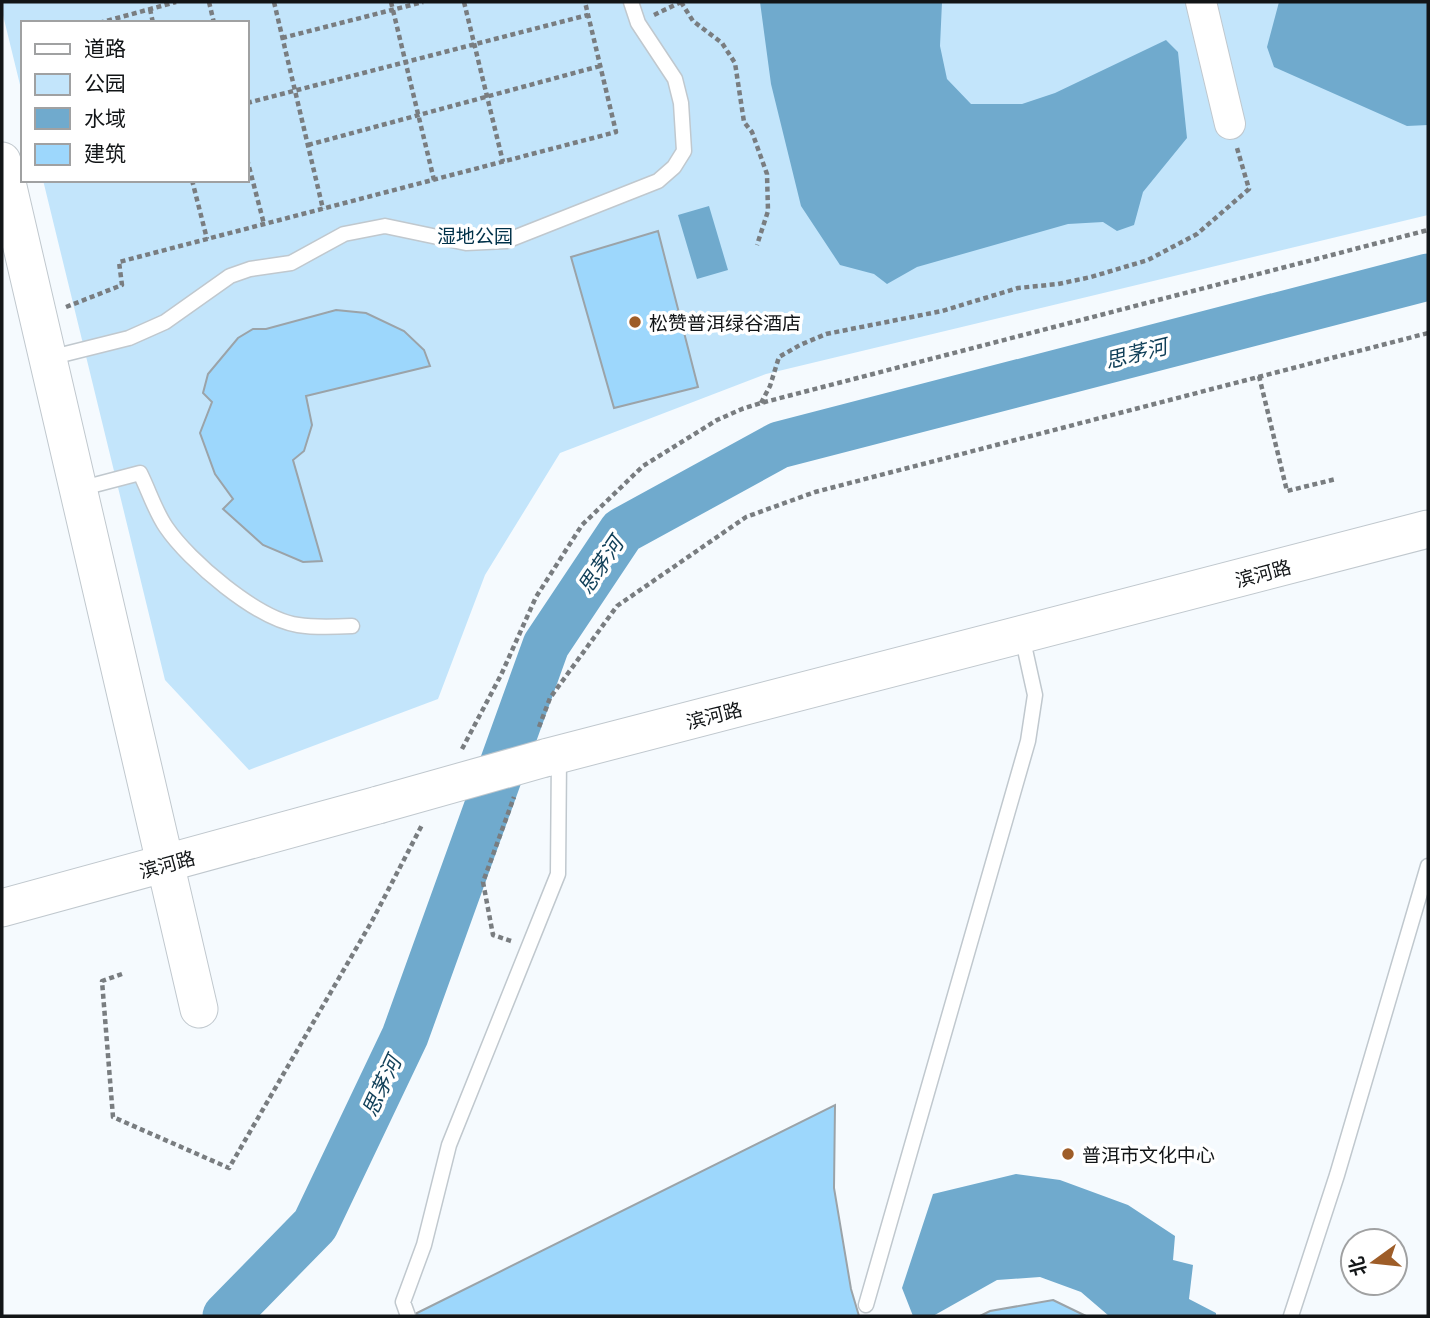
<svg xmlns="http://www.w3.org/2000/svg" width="1430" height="1318" viewBox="0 0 1430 1318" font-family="'Titillium Web','Noto Sans SC',sans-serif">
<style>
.green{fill:#c3e5fb}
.water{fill:#70aacd}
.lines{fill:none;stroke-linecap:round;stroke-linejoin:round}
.river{stroke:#70aacd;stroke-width:47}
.building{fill:#9dd7fc;stroke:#9ba3a8;stroke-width:2}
.service-casing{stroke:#c0c8ce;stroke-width:17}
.minor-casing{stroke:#c0c8ce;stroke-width:32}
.tertiary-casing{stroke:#c0c8ce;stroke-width:39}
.path{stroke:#797d80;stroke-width:4.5;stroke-dasharray:5 3.5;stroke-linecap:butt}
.service{stroke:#fff;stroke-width:14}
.minor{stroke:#fff;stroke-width:30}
.tertiary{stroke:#fff;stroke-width:37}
.tertiary-bridge-casing{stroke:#c0c8ce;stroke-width:39;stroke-linecap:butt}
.tertiary-bridge{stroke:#fff;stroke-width:37}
.poi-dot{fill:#9e5d28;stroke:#fff;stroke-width:2.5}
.labels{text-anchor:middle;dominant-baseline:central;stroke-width:7;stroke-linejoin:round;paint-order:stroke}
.park-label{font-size:19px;fill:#003149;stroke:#fff}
.poi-label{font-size:19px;fill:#121517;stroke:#fff;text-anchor:start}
.street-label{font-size:19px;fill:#121517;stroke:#fff}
.water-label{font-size:21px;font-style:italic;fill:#103f58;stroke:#fff}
</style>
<rect width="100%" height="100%" fill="#f5fafe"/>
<!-- green -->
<path class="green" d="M 2,2 L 1428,2 L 1428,215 L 766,374 L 560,453 L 485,575 L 438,699 L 249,770 L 165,680 L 43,180 L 247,180 L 247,23 L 23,23 L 23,97 L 2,11 Z"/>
<!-- water -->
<path class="water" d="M 760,2 L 942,2 L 940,46 L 947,79 L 971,104 L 1022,104 L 1055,93 L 1166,40 L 1178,52 L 1187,138 L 1143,192 L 1134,225 L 1117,231 L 1103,222 L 1068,224 L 917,267 L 887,284 L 874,274 L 840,265 L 801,206 L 771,84 Z
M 1279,2 L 1428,2 L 1428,125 L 1407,126 L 1274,67 L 1267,47 Z
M 709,206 L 728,270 L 697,279 L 678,215 Z
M 1016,1174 L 1060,1180 L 1128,1205 L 1175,1236 L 1173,1260 L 1193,1265 L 1189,1299 L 1216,1313 L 1216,1316 L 1109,1316 L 1081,1292 L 1040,1277 L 997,1280 L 933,1316 L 913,1316 L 902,1288 L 933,1194 Z"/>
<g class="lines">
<!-- river -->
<path class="river" d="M 226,1316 L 315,1225 L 405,1036 L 546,645 L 622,531 L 779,445 L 1428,277"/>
</g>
<!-- building -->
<path class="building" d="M 658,231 L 698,387 L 614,408 L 571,257 Z
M 336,310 L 366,313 L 404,331 L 424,350 L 430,366 L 306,396 L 312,425 L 304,451 L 293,460 L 322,561 L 303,562 L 263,545 L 223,509 L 233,499 L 215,474 L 200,433 L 212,402 L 203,393 L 208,374 L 238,338 L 253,329 L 266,329 Z
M 835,1105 L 834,1188 L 851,1289 L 859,1316 L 413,1315 Z
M 1053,1300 L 1086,1316 L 980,1316 L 990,1311 Z"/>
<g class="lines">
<defs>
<path id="service" d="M 49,358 L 129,338 L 165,322 L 230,276 L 250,269 L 291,263 L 344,234 L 385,226 L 466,243 L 506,241 L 658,181 L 674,167 L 684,151 L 681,103 L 675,79 L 638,23 L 631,2
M 79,489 L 140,473 C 149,491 155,511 166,527 C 189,561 257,619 298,625 C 316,628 334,627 352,626
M 866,1305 L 1028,741 L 1035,695 L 1022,636
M 408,1316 L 403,1302 L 424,1245 L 449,1145 L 558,874 L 559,756
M 1291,1316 L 1337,1175 L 1428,866"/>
<path id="minor" d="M 1201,2 L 1230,124"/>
<path id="tertiary" d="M 2,161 L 199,1009
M 545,758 L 1428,529
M 2,908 L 378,805"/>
</defs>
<!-- service casing -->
<use href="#service" class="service-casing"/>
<!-- minor casing -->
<use href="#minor" class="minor-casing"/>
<!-- tertiary casing -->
<use href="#tertiary" class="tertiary-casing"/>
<!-- path -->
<path class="path" d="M 209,2 L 214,23
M 274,2 L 323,209
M 391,2 L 434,180
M 464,2 L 503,162
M 681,2 L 693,21 L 722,43 L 735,63 L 744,122 L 752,132 L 767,174 L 768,211 L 757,245
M 150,9 L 153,23
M 654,15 L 681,2
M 99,23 L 176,2
M 282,38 L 423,2
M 247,103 L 588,15
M 308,145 L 600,66
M 247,159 L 264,224
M 192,180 L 207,239
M 66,307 L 122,285 L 119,262 L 616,132 L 585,2
M 1259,376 L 1287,491 L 1336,479
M 761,403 L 770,386 L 779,357 L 800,345 L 826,334 L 942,311 L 1018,288 L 1058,284 L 1091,277 L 1148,260 L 1197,234 L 1249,189 L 1237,148
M 539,727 L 550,698 L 617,606 L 746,517 L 815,492 L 1428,333
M 462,749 L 501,675 L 536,597 L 582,525 L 643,466 L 717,420 L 742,409 L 761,403 L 1428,230
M 511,941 L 493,935 L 483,882 L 514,797
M 122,974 L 102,981 L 113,1117 L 229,1168 L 372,921 L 422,825"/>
<!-- service -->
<use href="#service" class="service"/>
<!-- minor -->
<use href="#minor" class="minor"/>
<!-- tertiary -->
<use href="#tertiary" class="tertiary"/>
<defs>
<path id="tertiary-bridge" d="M 378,805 L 545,758"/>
</defs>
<!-- tertiary-bridge casing -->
<use href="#tertiary-bridge" class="tertiary-bridge-casing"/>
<!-- tertiary-bridge -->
<use href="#tertiary-bridge" class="tertiary-bridge"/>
</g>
<!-- markers -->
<g class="poi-dot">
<circle cx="635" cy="322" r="7"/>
<circle cx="1068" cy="1154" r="7"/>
</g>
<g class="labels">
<!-- park labels -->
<g class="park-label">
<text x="475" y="235">湿地公园</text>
</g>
<!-- poi labels -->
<g class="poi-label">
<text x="649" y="322">松赞普洱绿谷酒店</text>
<text x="1082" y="1154">普洱市文化中心</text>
</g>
<!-- street labels -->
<g class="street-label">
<text transform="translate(1263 573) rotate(-15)">滨河路</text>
<text transform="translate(714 715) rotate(-14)">滨河路</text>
<text transform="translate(167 864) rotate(-15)">滨河路</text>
</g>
<!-- water labels -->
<g class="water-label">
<text transform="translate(1136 353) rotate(-14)">思茅河</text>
<text transform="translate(600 565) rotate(-56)">思茅河</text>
<text transform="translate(381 1086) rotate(-65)">思茅河</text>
</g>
</g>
<!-- border -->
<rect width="1430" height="1318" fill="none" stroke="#121517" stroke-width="7"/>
<!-- legend -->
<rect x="21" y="21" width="228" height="161" fill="#ffffff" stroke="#a0a1a2" stroke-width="2"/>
<rect x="35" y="44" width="35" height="10" fill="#ffffff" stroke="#a0a1a2" stroke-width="2"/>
<text x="84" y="56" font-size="21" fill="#121517">道路</text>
<rect x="35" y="74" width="35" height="21" fill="#c3e5fb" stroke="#a0a1a2" stroke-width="2"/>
<text x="84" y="91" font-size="21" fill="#121517">公园</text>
<rect x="35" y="108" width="35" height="21" fill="#70aacd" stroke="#a0a1a2" stroke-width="2"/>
<text x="84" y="126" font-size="21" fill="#121517">水域</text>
<rect x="35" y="144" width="35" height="21" fill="#9dd7fc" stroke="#a0a1a2" stroke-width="2"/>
<text x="84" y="161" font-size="21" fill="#121517">建筑</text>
<!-- north arrow -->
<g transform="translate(1374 1262) rotate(255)"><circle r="33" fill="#ffffff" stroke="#a0a1a2" stroke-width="2"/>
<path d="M0-5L12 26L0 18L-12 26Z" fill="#9e5d28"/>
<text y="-10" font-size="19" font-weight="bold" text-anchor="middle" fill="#121517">北</text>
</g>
</svg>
